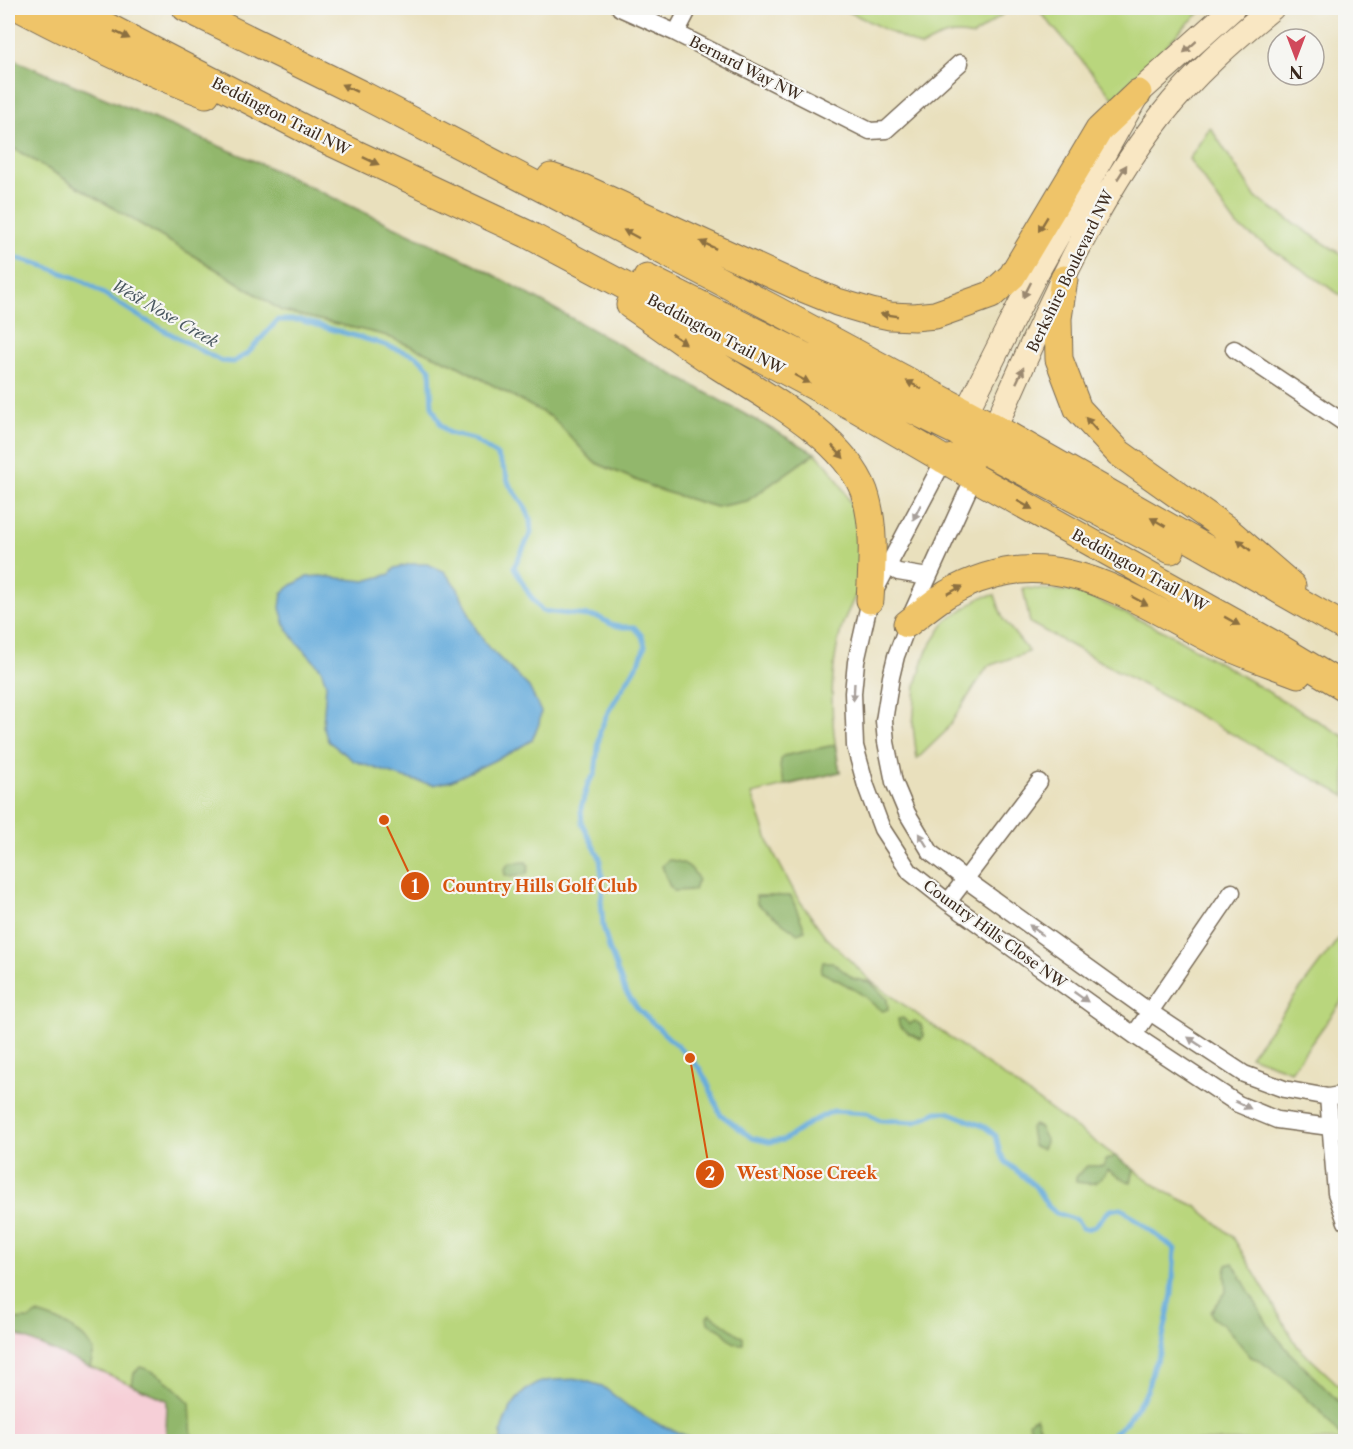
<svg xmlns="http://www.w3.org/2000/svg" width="1353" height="1449" viewBox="0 0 1353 1449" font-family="'Libre Caslon Text',serif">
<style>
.built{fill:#f6cfd7}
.green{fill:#b9d67d;stroke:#7a804e;stroke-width:1.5}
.forest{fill:#92b76c;stroke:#667045;stroke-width:1.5}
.water{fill:#66acdc;stroke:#506b7d;stroke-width:1.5}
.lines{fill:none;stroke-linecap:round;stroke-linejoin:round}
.stream{stroke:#66acdc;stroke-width:5}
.minor-casing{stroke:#786a56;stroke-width:19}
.secondary-casing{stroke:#786a56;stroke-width:26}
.primary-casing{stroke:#786a56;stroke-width:29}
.minor{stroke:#fff;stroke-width:16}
.secondary{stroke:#f9e7c3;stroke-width:24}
.primary{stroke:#efc469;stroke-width:27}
.oneway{fill:#8c6f40}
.oneway2{fill:#9a8870}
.oneway3{fill:#a79f9a}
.labels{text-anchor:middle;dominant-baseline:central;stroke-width:4.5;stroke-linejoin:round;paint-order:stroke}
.street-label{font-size:15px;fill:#3b2a1e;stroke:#f6f6f2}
.water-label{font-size:16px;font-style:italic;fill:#4a5860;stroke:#f6f6f2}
.leader{fill:none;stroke:#d7540e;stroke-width:2}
.callout-dot{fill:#d7540e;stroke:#f6f6f2;stroke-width:2}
.mark-label{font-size:18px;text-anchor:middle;font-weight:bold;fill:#fff}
.callout-label{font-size:16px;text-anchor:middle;font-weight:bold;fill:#d7540e;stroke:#f6f6f2;stroke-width:4.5;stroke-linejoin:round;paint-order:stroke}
</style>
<rect width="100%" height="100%" fill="#f6f6f2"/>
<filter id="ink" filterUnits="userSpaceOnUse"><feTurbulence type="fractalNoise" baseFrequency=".0167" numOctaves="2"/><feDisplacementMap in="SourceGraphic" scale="12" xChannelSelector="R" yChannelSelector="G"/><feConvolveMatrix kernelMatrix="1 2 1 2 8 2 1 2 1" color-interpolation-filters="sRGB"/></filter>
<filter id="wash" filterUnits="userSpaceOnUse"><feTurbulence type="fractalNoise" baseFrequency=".008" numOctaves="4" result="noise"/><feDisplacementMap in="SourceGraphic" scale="24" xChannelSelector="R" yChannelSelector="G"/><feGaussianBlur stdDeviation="1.35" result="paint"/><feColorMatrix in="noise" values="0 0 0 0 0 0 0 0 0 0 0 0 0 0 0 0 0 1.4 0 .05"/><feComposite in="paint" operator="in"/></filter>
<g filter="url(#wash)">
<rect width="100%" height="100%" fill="#e9e0bd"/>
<!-- built -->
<path class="built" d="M 8,1331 L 167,1400 L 166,1441 L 8,1441 Z"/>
<!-- green -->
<path class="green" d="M 846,8 L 1011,8 L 973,36 C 953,31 939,36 921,47 L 845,10 Z
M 1037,8 L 1205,8 L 1185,26 L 1114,99 Z
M 1210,127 L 1256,198 L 1345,257 L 1345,298 L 1237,226 L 1189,159 Z
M 8,145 L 229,277 L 282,311 L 384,335 L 454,364 L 553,418 L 594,462 L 659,490 L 716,507 L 747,501 L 815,453 C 835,471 846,492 856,517 L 860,519 C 861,537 863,556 862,574 C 861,590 847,610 842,626 C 828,675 830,722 840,772 L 752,794 L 770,846 L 797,897 L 825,936 L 872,982 L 1164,1191 L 1197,1207 L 1233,1237 L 1298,1347 L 1345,1391 L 1345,1441 L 166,1441 L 167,1400 L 8,1331 Z
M 1023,588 L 1080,592 L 1172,635 L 1345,737 L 1345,796 L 1030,623 Z
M 995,595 L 1003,619 L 1029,652 L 988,666 L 945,732 L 917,759 L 913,726 L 916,685 L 926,652 L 946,621 L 982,597 Z
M 1345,930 L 1345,997 L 1291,1071 L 1250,1056 Z"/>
<!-- forest -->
<path class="forest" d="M 8,54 L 19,62 L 257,162 L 472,263 L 815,453 L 747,501 L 716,507 L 659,490 L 594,462 L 553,418 L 454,364 L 384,335 L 282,311 L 229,277 L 8,145 Z
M 835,745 L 840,772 L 785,785 C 782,776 777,765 783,756 Z
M 668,860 C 683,861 691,865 698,879 L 694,890 L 673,891 L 669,885 L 662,866 Z
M 526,862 L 529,866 L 527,874 L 511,877 L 505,875 L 504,869 L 510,863 Z
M 756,896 L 791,896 L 805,930 L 797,933 L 757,904 Z
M 823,962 L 832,962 L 854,979 L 870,982 L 887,999 L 888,1009 L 883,1011 C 875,1007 870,1001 864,996 C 850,986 836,979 821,972 Z
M 903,1018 L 909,1024 L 915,1021 L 921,1025 L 924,1036 L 921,1039 L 910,1034 L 899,1025 L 898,1019 Z
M 1034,1125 L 1040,1128 L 1046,1140 L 1042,1149 L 1033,1146 L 1030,1128 Z
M 1115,1156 L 1134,1170 L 1131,1182 L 1122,1179 L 1108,1170 C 1097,1185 1094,1185 1076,1182 L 1076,1177 L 1087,1166 L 1104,1166 L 1106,1160 Z
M 1233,1263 L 1271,1330 L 1292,1355 L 1345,1408 L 1345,1441 L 1343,1440 L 1323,1414 L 1288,1381 L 1257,1359 L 1251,1357 L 1226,1327 L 1213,1318 L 1211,1312 L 1226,1292 L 1225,1272 L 1227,1265 Z
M 37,1314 C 61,1321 81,1329 94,1351 L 90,1367 L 8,1331 L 8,1320 L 30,1319 Z
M 710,1314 L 743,1338 L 743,1344 C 732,1345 729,1338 722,1331 C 718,1328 712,1326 708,1323 L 707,1317 Z
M 140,1367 C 160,1371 176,1389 190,1403 L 192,1441 L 166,1441 L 167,1400 L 132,1385 L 134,1373 Z
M 1036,1417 L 1044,1437 L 1041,1441 L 1029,1441 L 1031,1432 L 1029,1422 Z"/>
<!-- water -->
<path class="water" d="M 411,564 L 427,564 L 444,571 L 458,589 L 476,629 L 488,647 L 529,687 L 541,712 L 539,724 L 532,740 L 514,751 L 451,781 L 433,785 L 404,778 L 354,761 L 328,741 L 323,726 L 326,684 L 321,669 L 295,640 L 285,625 L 280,608 L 282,593 L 292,585 L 307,577 L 320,576 L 365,581 L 390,574 L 395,568 Z
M 579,1379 L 602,1386 L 629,1407 L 660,1425 L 699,1441 L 501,1441 C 499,1422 516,1395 532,1386 C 545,1378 565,1380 579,1379 Z"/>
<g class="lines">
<!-- stream -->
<path class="stream" d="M 8,255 L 45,266 L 85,282 L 145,320 L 221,361 L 233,362 L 247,354 L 278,320 L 300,320 L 376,342 L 417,356 L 430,369 L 432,406 L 441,425 L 449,433 L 473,439 L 497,455 L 505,471 L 509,484 L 524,505 L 530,518 L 531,533 L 514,567 L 529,594 L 542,611 L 598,617 L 611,624 L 622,627 L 634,627 L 642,636 L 645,646 L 640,660 L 608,712 L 600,731 L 595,774 L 588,783 L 581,808 L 582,824 L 600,858 L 603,886 L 601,900 L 603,926 L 609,948 L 625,991 L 638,1009 L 690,1058 L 700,1069 L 709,1086 L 720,1114 L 752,1138 L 769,1142 L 784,1140 L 811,1122 L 833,1111 L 867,1113 L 880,1120 L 915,1122 L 937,1112 L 948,1112 L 985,1127 L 996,1136 L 1000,1153 L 1006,1162 L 1035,1186 L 1047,1205 L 1056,1213 L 1077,1220 L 1082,1228 C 1098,1232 1099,1216 1111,1210 C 1114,1209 1117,1209 1121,1208 L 1175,1249 L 1172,1294 L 1160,1352 L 1153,1367 L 1147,1391 L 1127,1421 L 1112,1435 L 1109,1442"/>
</g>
</g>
<g filter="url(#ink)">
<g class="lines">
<defs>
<path id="minor" d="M 620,8 L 676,33 L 870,131 L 886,130 L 960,63
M 676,33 L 689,8
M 1234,349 L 1346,424
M 944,460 L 870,600 L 856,662 L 853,693 L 855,746 L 866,786 L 882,829 L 910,872 L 948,902 L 1134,1035 L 1238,1104 L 1277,1120 L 1330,1127 L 1346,1124
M 974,477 L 913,611 L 896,656 L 891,677 L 884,721 L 886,742 L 894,782 L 907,813 L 931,853 L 965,879 L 1150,1012 L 1244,1074 L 1284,1089 L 1328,1097 L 1346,1094
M 880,562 L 898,572 L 928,577
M 948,902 L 1039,782
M 1134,1035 L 1232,892
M 1328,1097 L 1336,1193 L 1346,1222"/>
<path id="secondary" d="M 957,430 L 1034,277 L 1138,93 L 1233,8
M 987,445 C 1038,332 1085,214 1161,116 C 1193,75 1232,41 1272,8"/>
<path id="primary" d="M 20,8 C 81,40 142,70 206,94
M 71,8 L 324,139 L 527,234 L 859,410 L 974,477 L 1273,644 L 1346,688
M 186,8 L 365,96 L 776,310 L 995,428 L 1346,628
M 551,177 L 583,188 L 795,285 L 837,302 L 871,312 L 890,316 L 914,317 L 935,315 L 991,295 L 1012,276 L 1099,130 L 1138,93
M 647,278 L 957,432 L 995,428
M 1064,279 L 1058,318 L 1059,359 L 1078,409 L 1119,453 L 1226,529 L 1292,586
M 630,305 C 660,325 689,347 720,367 C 767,397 844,437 864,491 C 876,526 872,565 870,600
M 944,460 L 985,451 L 1171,550
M 907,624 C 920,614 933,603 947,594 C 1045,537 1119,591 1205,636 C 1235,652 1267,662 1298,674"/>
</defs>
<!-- minor casing -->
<use href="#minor" class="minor-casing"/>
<!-- secondary casing -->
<use href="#secondary" class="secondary-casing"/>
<!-- primary casing -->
<use href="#primary" class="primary-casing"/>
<!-- minor -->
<use href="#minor" class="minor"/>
<!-- secondary -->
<use href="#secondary" class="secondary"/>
<!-- primary -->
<use href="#primary" class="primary"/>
</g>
<!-- one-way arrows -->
<defs><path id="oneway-solid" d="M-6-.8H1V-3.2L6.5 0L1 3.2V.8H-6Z" transform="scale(1.5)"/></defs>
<g class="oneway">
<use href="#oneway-solid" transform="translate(122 35) rotate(26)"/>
<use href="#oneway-solid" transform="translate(349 88) rotate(-154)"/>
<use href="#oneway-solid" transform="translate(371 161) rotate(25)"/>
<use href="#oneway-solid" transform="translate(1043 224) rotate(121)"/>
<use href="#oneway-solid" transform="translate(631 234) rotate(-152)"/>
<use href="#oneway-solid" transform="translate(708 245) rotate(-155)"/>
<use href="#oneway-solid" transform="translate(889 315) rotate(-172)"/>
<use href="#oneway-solid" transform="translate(679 339) rotate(35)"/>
<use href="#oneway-solid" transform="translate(802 379) rotate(28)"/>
<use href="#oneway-solid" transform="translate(914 385) rotate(-152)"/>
<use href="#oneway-solid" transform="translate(1091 424) rotate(-131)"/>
<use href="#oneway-solid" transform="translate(838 452) rotate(47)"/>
<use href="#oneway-solid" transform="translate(1025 505) rotate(29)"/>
<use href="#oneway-solid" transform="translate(1158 522) rotate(-150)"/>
<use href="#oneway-solid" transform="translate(1244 545) rotate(-140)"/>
<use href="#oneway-solid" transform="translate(955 590) rotate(-28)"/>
<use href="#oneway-solid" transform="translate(1140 601) rotate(28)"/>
<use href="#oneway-solid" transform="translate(1232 621) rotate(29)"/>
</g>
<g class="oneway2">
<use href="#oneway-solid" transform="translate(1190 47) rotate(138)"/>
<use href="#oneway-solid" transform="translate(1122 172) rotate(-57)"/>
<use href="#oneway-solid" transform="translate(1027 290) rotate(117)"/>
<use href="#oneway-solid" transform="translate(1020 375) rotate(-65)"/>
</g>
<g class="oneway3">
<use href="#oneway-solid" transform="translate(917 512) rotate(117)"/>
<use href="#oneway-solid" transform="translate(854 692) rotate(93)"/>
<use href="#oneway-solid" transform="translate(923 840) rotate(-122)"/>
<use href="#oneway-solid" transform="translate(1036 930) rotate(-144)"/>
<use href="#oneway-solid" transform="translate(1081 997) rotate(35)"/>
<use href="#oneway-solid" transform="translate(1195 1042) rotate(-146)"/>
<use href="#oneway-solid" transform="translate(1243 1105) rotate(26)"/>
</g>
</g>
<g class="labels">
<!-- street labels -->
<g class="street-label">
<text transform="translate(746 68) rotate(27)">Bernard Way NW</text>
<text transform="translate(281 116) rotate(27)">Beddington Trail NW</text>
<text transform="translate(1070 271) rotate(-64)">Berkshire Boulevard NW</text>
<text transform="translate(716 334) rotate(28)">Beddington Trail NW</text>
<text transform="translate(1140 570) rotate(29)">Beddington Trail NW</text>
<text transform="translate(995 934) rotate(36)">Country Hills Close NW</text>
</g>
<!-- water labels -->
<g class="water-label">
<text transform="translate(165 313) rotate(30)">West Nose Creek</text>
</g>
</g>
<!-- callouts -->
<path class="leader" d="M384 820L415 886M690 1058L710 1174"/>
<g class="callout-dot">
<circle cx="384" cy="820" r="6"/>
<circle cx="690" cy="1058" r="6"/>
<circle cx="415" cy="886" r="15"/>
<circle cx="710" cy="1174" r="15"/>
</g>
<g class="mark-label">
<text x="415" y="893">1</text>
<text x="710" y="1180">2</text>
</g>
<g class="callout-label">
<text x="540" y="892">Country Hills Golf Club</text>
<text x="807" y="1179">West Nose Creek</text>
</g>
<!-- margin -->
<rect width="1353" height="1449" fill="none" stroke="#f6f6f2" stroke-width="30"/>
<!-- north arrow -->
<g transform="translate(1296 57) rotate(180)"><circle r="28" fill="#f6f6f2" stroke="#aba49d" stroke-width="1.5"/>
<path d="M0-4.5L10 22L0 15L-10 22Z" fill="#d1495b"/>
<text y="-9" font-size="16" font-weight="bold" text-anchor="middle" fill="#3b2a1e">N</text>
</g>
</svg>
